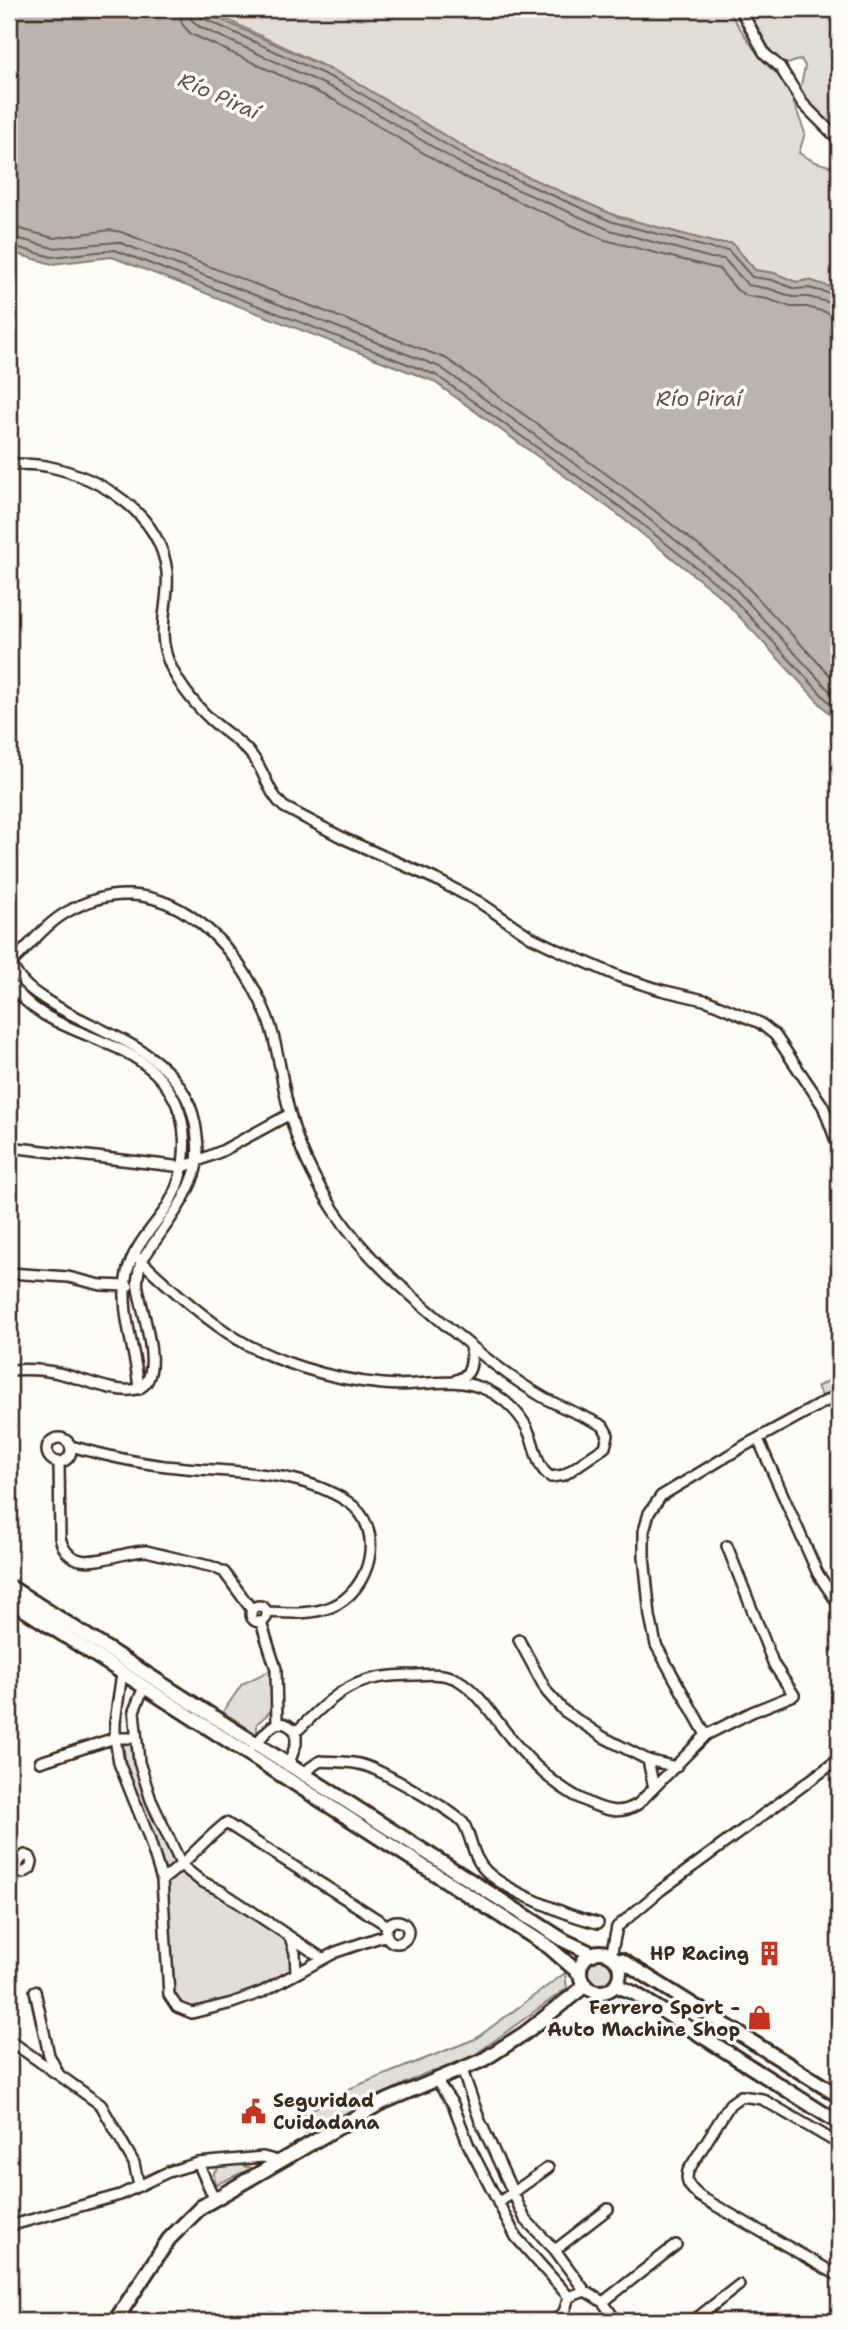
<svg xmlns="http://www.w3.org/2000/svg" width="848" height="2330" viewBox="0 0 848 2330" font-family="'Shantell Sans',sans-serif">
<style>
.green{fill:#e1ded7;stroke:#8e847a;stroke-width:2}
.water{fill:#bbb4ad;stroke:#887d74;stroke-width:2}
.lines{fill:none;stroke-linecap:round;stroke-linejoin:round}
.shore{stroke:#6e6157;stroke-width:2}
.street-casing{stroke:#3b2a1e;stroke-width:14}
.secondary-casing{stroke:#3b2a1e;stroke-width:18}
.street{stroke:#fdfcf7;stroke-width:9}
.secondary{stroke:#fdfcf7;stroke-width:12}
.labels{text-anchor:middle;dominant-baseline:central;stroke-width:7;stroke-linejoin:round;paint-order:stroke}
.poi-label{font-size:19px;font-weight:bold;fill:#3b2a1e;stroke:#fdfcf7;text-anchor:end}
.water-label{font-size:21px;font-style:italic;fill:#615349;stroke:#fdfcf7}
</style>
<rect width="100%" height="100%" fill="#fdfcf7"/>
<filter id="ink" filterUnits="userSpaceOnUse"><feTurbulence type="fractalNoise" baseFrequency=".0143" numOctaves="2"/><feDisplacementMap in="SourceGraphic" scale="14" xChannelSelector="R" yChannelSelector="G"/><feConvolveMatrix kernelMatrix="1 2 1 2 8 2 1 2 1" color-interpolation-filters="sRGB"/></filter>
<g filter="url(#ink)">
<!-- green -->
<path class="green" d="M 205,9 L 727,9 L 756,52 L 771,69 L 782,77 L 790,93 L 805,133 L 799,153 L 813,161 L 839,169 L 839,290 L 809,280 L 796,282 L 774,273 L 755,270 L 732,243 L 716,243 L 616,216 L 474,153 L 338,73 Z
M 743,9 L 839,9 L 839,136 L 810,106 L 800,90 L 805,66 L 801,59 L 788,64 C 769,57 767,42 757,26 C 753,20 747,14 743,9 Z
M 839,1375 L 839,1426 L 817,1387 Z
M 273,1669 L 273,1709 L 257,1724 L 257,1734 L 223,1712 L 242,1684 Z
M 130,1743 C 137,1766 141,1790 150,1813 C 157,1830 169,1845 174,1863 L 170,1868 L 164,1869 C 158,1847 151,1827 142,1807 C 134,1786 123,1767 124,1744 Z
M 180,1872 L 287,1940 L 292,1949 L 292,1970 C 272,1980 207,2016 186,2006 C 182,2004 178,1998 175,1994 L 166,1887 L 171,1879 Z
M585 1971a14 14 0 1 1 28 0a14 14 0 1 1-28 0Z
M 565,1973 L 567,1988 L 469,2059 L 447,2069 L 426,2073 L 306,2133 L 298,2118 L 346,2090 L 475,2039 Z
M 221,2165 L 239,2165 L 252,2168 L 215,2185 L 214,2172 Z"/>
<!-- water -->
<path class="water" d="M 9,9 L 198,9 L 349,78 L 474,153 L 616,216 L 716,243 L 732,243 L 755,270 L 774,273 L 796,282 L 809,280 L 839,290 L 839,724 L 721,597 L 616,513 L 433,381 L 112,257 L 52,264 L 9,252 Z"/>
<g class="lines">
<!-- shore -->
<path class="shore" d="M 179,9 L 182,24 L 191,34 L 336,101 L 462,176 L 605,240 L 719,269 L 737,290 L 747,296 L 767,299 L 791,307 L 807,307 L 839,316
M 189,9 L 191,19 L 198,26 L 341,92 L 468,168 L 610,230 L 711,258 L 724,259 L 748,285 L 770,289 L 793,297 L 808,297 L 839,305
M 198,9 L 199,14 L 203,18 L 345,84 L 472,160 L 613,222 L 713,249 L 728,250 L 752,277 L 772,280 L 795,289 L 809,288 L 839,296
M 9,226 L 54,238 L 110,230 L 121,232 L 447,359 L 631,492 L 738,577 L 839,685
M 9,236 L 53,248 L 118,242 L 440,367 L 625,500 L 732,585 L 839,701
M 9,245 L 52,257 L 115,250 L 436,375 L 620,507 L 726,591 L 839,713"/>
<defs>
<path id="street" d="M 740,9 L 765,54 L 780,67 L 803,104 L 839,140
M 9,464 C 21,464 34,464 46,466 C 100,477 160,513 167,572 C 170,606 154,631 171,667 C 181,688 199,710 217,725 C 230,736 243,743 253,757 C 265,772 268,793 284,807 L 345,839 L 437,880 L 479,902 L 531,937 L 558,950 L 620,977 L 661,990 L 708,1001 L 760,1023 L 775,1035 L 823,1106 L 839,1149
M 9,965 C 28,948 44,925 67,912 C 156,860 235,936 267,1016 C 279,1047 281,1082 290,1114 C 298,1147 315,1181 334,1210 C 364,1256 405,1291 448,1327 C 478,1352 507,1376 541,1396 C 561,1408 583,1415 603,1426 L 608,1435 L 605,1447 L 564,1475 L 551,1477 C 537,1469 536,1449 530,1435 C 523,1416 506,1399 487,1390 C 450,1374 420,1388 383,1384 C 333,1380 269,1361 228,1333 C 194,1310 163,1282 134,1254
M 9,981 C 42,1034 112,1032 155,1073 C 193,1110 192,1167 165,1210 C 151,1230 133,1248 127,1273 C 119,1310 136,1351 139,1389
M 9,1147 L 183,1167 L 222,1151 L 290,1114
M 9,1273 L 68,1277 L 101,1285 L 128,1286
M 9,1370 C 24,1369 42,1369 58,1373 C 79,1377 116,1395 137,1389 C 167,1380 141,1310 138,1288 C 136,1279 139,1270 141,1262 C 159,1233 183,1207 194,1175 C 200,1158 198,1140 195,1123 C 181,1051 102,1035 49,1002 C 40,996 31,991 24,983 C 17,977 14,968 9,960
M 456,1380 C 472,1376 473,1361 470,1346
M47 1450a12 12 0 1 1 24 0a12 12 0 1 1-24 0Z
M 758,1439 L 818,1574 L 839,1605
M 71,1446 C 106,1456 140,1464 176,1467 C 233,1473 298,1469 348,1502 C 387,1528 371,1591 331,1607 C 310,1615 289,1613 267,1612
M 59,1462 L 60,1538 C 71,1580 116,1551 146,1551 L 213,1567 L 224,1572 L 252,1610
M251 1614a8 8 0 1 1 16 0a8 8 0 1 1-16 0Z
M 261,1622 L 276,1669 L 277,1722
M 519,1640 L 547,1692 L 564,1711 L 603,1737 L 648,1760 L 676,1767
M 122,1673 L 115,1722 L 115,1738 L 119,1763 L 148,1835 L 162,1880 L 169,1995 L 177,2007 L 192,2013 L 232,2003 L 262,1992 L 336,1952 L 386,1935
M 144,1687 L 134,1711 L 139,1762 L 151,1800 L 182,1866 L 201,1881 L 221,1891 L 322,1958
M 296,1732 C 339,1690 354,1675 416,1675 C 430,1674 445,1673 458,1680 C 477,1691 491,1713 505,1731 C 528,1761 554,1787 589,1803 C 607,1811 621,1815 638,1804 L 706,1735 L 752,1712 L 794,1695 L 774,1665 L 727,1546
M 706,1735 L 656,1645 L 650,1616 L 644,1556 L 644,1531 L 649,1513 L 661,1496 L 744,1446 L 839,1394
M 255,1745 C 268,1730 278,1712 296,1732 L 296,1744 L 288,1766
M 648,1760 L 654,1788
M 40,1762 L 115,1738 L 135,1738
M 301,1774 L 320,1761 C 334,1762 350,1761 363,1765 C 379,1769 458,1813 464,1824 C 473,1841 472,1858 487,1872 C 506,1891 571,1917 598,1923
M 162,1880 C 186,1863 203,1841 226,1823 L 388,1926
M 9,1893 L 19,1861 L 25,1855 L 30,1857 L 32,1862 L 30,1869 L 23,1873 L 16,1871
M386 1932a11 11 0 1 1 22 0a11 11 0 1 1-22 0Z
M 290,1937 L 295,1953 L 296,1972
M 611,1956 L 617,1927 L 661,1890 L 839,1759
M 35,1991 L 49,2055 L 59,2075 L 101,2105 L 134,2163 L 139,2186
M 9,2040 L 57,2074
M 462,2070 L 480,2121 L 525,2219 L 555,2250 L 585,2291 L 603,2302 L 616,2321
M 436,2080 L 453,2104 L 469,2146 L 516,2237 L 569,2297
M 839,2144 L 762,2099 L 741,2096 L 730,2104 L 688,2171 C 685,2184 690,2187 699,2196 L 839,2276
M 198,2163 L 214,2198
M 498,2203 L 548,2168
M 9,2226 L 120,2195 L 168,2172 L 198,2163 L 263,2157 L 278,2161
M 555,2250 L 608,2209
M 603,2302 L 676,2245
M 554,2321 L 564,2312 L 569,2297 L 585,2291
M 693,2321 L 739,2285"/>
<path id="secondary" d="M 9,1586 L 565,1941 L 593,1954
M 9,1600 L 549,1947 L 580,1974
M580 1972a20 20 0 1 1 40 0a20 20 0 1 1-40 0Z
M 616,1960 L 621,1960 L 839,2096
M 615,1985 L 634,1993 L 839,2123
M 115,2321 L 169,2239 L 201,2207 L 379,2104 L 483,2060 L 525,2033 L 586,1985"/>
</defs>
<!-- street casing -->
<use href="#street" class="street-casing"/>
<!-- secondary casing -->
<use href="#secondary" class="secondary-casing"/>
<!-- street -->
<use href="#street" class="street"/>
<!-- secondary -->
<use href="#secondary" class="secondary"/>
</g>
</g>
<!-- icons -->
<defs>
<symbol id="building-bare" viewBox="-9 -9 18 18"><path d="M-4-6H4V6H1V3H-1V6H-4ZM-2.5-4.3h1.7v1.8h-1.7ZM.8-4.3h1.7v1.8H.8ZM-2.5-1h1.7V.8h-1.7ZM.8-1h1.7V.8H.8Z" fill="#c8321e" stroke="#fdfcf7" stroke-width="2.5" paint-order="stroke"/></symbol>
<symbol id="shop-bare" viewBox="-9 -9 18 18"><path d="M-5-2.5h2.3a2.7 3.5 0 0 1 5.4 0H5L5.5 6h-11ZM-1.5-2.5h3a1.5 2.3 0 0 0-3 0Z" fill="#c8321e" stroke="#fdfcf7" stroke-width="2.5" paint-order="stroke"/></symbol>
<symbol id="civic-bare" viewBox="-9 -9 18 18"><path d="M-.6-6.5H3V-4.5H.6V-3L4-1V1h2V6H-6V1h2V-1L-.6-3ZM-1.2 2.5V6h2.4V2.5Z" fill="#c8321e" stroke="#fdfcf7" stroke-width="2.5" paint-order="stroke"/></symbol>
</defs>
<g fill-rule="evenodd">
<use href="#building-bare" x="752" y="1936" width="35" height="35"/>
<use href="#shop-bare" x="742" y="2000" width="35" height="35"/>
<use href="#civic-bare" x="236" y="2094" width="35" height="35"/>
</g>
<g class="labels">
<!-- poi labels -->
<g class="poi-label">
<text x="749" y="1953">HP Racing</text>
<text x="740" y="2007">Ferrero Sport -<tspan x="740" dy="22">Auto Machine Shop</tspan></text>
<text x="273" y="2100" text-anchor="start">Seguridad<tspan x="273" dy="22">Cuidadana</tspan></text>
</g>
<!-- water labels -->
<g class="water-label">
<text transform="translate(219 96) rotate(24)">Río Piraí</text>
<text x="699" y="399">Río Piraí</text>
</g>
</g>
<!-- margin -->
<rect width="848" height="2330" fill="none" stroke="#fdfcf7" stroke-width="35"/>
<rect x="18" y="18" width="813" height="2295" fill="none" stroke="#3b2a1e" stroke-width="2.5" filter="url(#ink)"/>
</svg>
